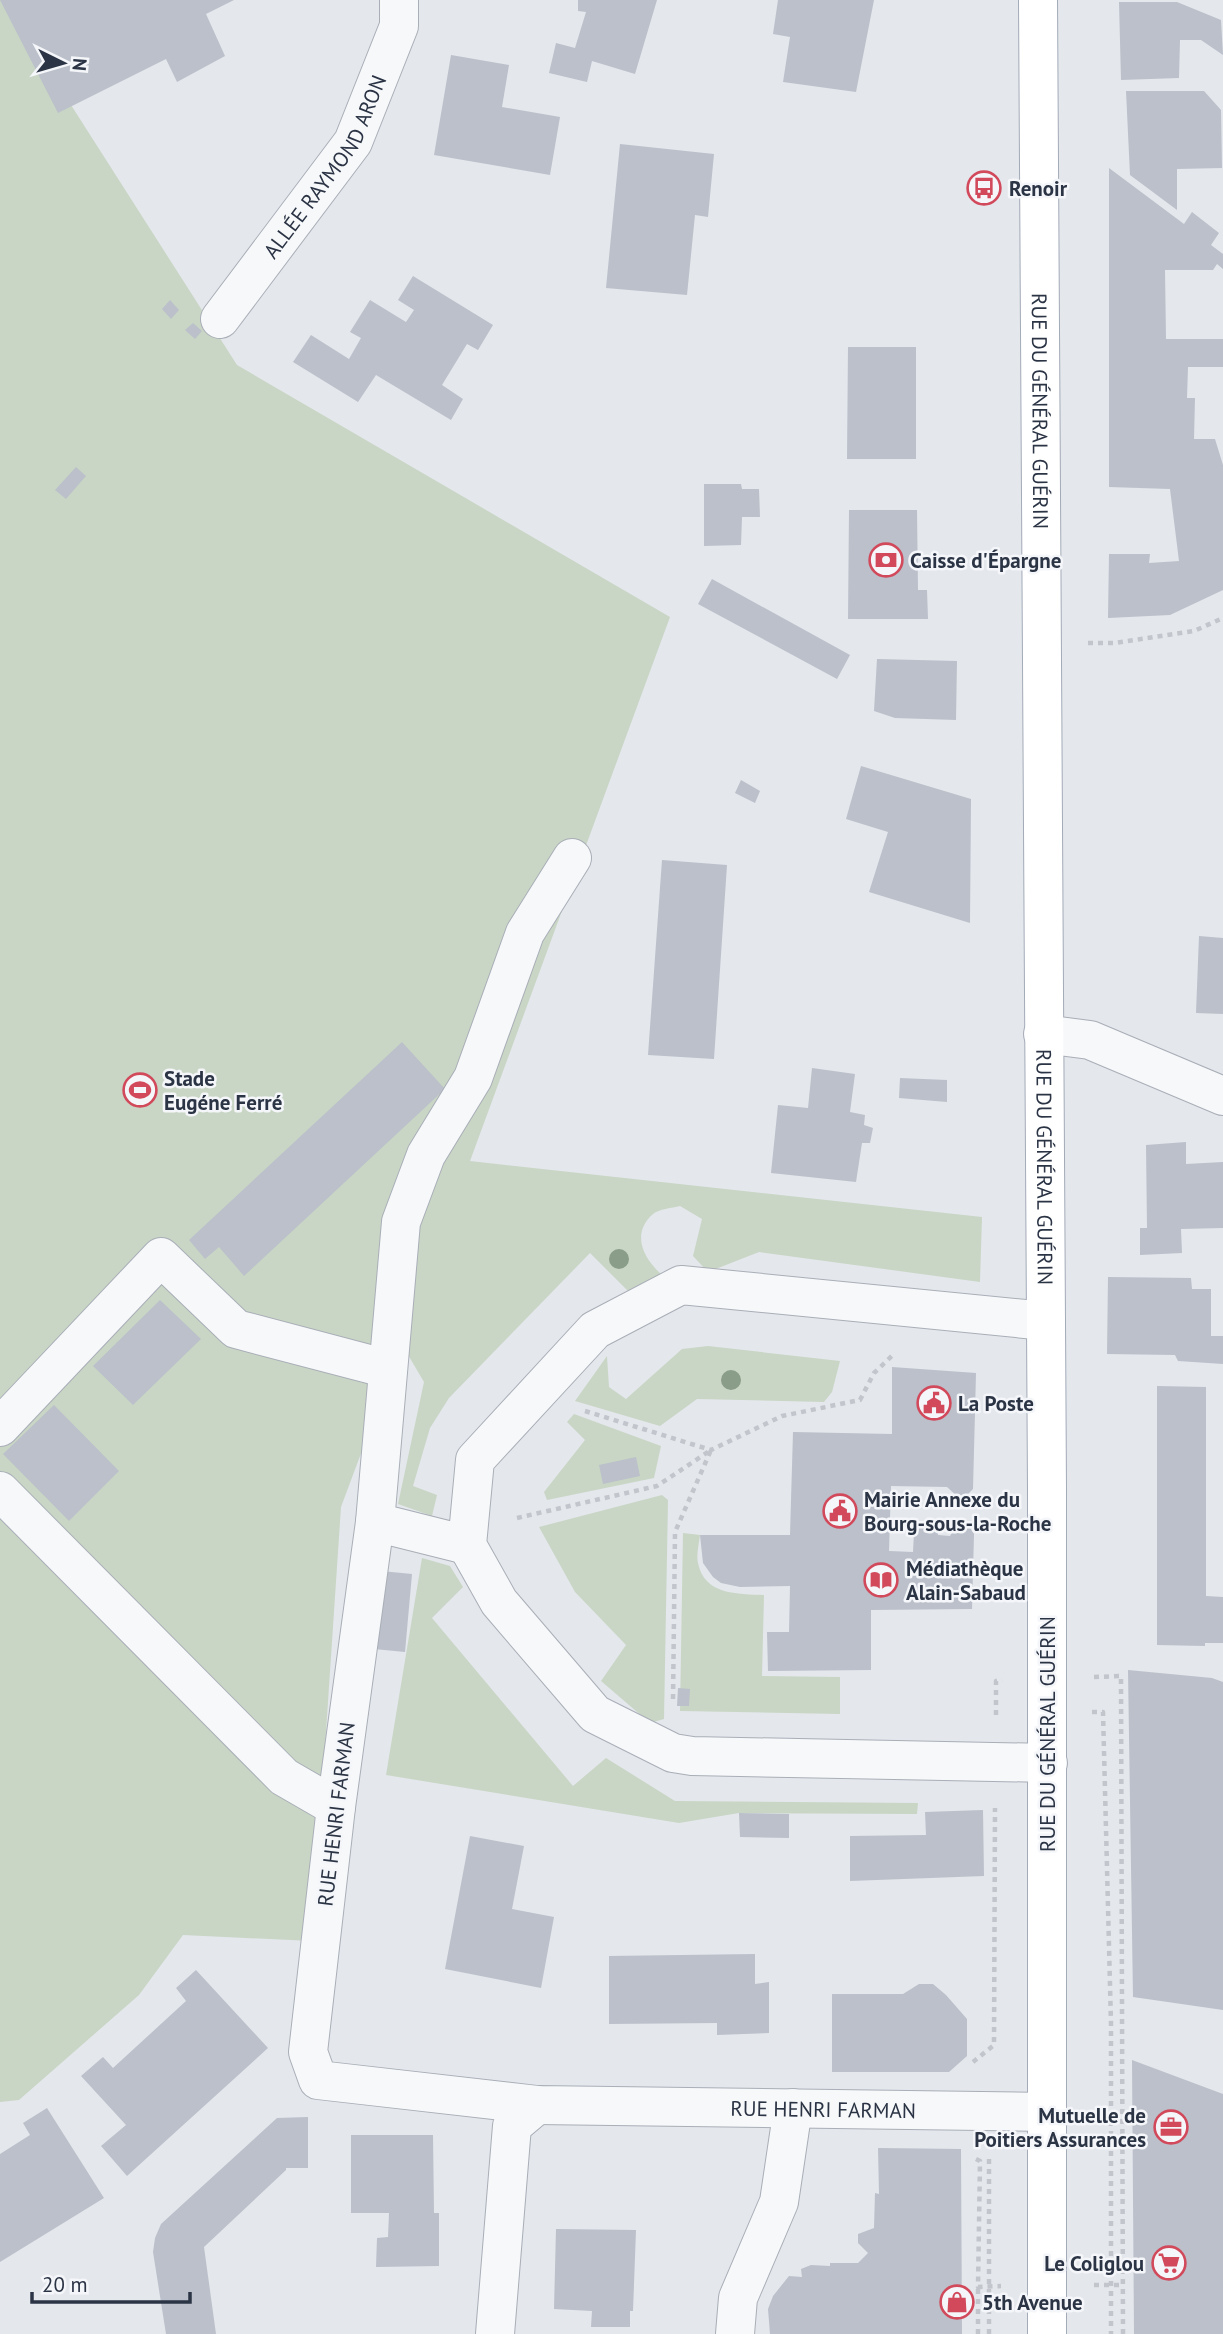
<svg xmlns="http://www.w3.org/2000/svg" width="1223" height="2334" viewBox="0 0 1223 2334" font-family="'PT Sans',sans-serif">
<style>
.green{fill:#c9d6c5}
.building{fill:#bbc0ca}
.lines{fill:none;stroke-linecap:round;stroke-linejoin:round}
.minor-casing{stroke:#a9aeb7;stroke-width:40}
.major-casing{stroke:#a3abb8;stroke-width:40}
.path{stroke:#c2c5cb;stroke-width:4.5;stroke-dasharray:5 5;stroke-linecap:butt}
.minor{stroke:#f7f8fa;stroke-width:38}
.major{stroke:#fff;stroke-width:38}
.tree{fill:#899d89}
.labels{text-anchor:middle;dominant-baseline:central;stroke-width:5;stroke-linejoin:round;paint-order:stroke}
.street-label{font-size:21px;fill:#2b3445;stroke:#f4f6f9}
.poi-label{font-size:21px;font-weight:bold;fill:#2b3445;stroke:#f4f6f9;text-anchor:start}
</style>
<rect width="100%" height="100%" fill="#e4e7ec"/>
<!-- green -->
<path class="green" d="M 0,0 L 4,0 L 237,365 L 670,617 L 470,1161 L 982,1217 L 980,1282 L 759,1252 L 708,1272 L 693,1256 L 702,1219 L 680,1206 C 672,1208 659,1209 653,1214 C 628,1236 647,1264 667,1279 L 628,1291 L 590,1253 L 449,1398 L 430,1428 L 413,1486 L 437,1495 L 432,1516 L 398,1504 L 424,1382 L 404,1348 L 404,1338 L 341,1507 L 312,1941 L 183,1935 L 139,1995 L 19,2100 L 0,2102 Z
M 708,1346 L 840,1361 L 832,1392 L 824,1402 L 697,1399 L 660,1426 L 575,1401 L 607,1356 L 609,1387 L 626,1399 L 682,1349 Z
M 574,1414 L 661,1446 L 654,1478 L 547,1500 L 544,1492 L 585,1440 L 567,1422 Z
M 662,1495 L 668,1500 L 664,1719 L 650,1723 L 601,1681 L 626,1645 L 575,1592 L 539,1527 Z
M 683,1533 L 700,1535 C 699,1544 696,1555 698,1563 C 704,1595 738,1594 764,1595 L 762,1676 L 840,1677 L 840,1714 L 680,1711 Z
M 422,1558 L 450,1566 L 463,1587 L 432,1618 L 573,1786 L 606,1758 L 675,1801 L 918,1803 L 917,1814 L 739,1813 L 679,1823 L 386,1775 Z"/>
<!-- building -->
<path class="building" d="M 0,0 L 234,0 L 206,14 L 225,56 L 177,82 L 166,59 L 58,113 Z
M 578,0 L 657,0 L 635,74 L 592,61 L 587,82 L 549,73 L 556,43 L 575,48 L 586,12 L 578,11 Z
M 778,0 L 874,0 L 856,92 L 783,82 L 790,37 L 773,34 Z
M 1119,2 L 1177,2 L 1221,20 L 1223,55 L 1201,40 L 1180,40 L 1179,78 L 1121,80 Z
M 451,55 L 509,65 L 502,107 L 560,117 L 550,175 L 434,155 Z
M 1126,91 L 1204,91 L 1221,110 L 1222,168 L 1177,169 L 1177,210 L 1130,175 Z
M 620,144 L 714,154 L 708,217 L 695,215 L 687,295 L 606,288 Z
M 1109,168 L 1184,224 L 1192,212 L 1219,233 L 1211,245 L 1223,254 L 1223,269 L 1217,264 L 1213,270 L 1165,270 L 1166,339 L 1223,339 L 1223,367 L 1188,367 L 1187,398 L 1195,398 L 1194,439 L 1215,439 L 1223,465 L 1223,590 L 1170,615 L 1108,618 L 1109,554 L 1150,554 L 1149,563 L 1179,561 L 1170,489 L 1109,487 Z
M 413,276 L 493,325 L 478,350 L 467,344 L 442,385 L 463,399 L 451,420 L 376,375 L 358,402 L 293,362 L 311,335 L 349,359 L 361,338 L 350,332 L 370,300 L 406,322 L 414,310 L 398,300 Z
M 170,300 L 179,310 L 171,319 L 162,309 Z
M 193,323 L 202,331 L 195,339 L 185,330 Z
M 848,347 L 916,347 L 916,459 L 847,459 Z
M 76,467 L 86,476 L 66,499 L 55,490 Z
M 704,484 L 741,484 L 742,489 L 759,489 L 760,517 L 742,517 L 741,545 L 704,546 Z
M 849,510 L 917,510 L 918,590 L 927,590 L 928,619 L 848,619 Z
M 712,579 L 850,655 L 837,679 L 698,604 Z
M 877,659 L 957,661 L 956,720 L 895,718 L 874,711 Z
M 861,766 L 971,799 L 970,923 L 869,892 L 888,832 L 846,819 Z
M 741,780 L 760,791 L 755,803 L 735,793 Z
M 662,860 L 727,865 L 714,1059 L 648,1055 Z
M 1199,936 L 1223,938 L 1223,1014 L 1196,1013 Z
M 402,1042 L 445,1089 L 244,1276 L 219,1247 L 205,1259 L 189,1240 Z
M 812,1068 L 855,1074 L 850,1112 L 865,1115 L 864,1125 L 873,1128 L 870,1143 L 862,1143 L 856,1182 L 771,1173 L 778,1105 L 808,1108 Z
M 900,1078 L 947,1080 L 947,1102 L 899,1098 Z
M 1186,1142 L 1186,1164 L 1223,1162 L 1223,1228 L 1181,1229 L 1182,1253 L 1140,1255 L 1140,1228 L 1147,1228 L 1146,1145 Z
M 1108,1277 L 1191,1278 L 1192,1289 L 1211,1289 L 1211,1336 L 1223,1336 L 1223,1364 L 1178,1361 L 1175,1355 L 1107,1354 Z
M 160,1300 L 201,1339 L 133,1405 L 93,1366 Z
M 892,1367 L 976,1373 L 973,1489 L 966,1496 L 958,1497 L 947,1487 L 891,1486 L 889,1551 L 913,1552 L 914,1533 L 923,1524 L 933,1525 L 938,1531 L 938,1535 L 950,1536 L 957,1524 L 961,1523 L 968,1525 L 974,1534 L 972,1609 L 871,1610 L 871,1670 L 768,1671 L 767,1632 L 789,1632 L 790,1586 L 740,1587 L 721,1583 L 713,1577 L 703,1563 L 700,1535 L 790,1535 L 793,1432 L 892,1434 Z
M 1157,1386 L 1206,1387 L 1206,1596 L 1223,1597 L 1223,1643 L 1205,1643 L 1205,1646 L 1157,1645 Z
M 54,1405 L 119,1471 L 69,1521 L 3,1454 Z
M 636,1457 L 640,1476 L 603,1484 L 599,1465 Z
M 381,1571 L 412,1574 L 405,1652 L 374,1649 Z
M 1128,1670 L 1212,1678 L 1223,1682 L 1223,2010 L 1133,1997 Z
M 678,1688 L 690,1689 L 689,1706 L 677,1706 Z
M 983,1810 L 984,1876 L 850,1881 L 850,1836 L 926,1835 L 925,1812 Z
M 739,1813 L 789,1814 L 789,1838 L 740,1837 Z
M 470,1836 L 524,1846 L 512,1909 L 554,1917 L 541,1988 L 445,1969 Z
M 755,1954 L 755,1984 L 769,1982 L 769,2033 L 717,2035 L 717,2023 L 609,2024 L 609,1956 Z
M 196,1970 L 268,2048 L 127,2176 L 101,2146 L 126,2125 L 81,2076 L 103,2057 L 113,2068 L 186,2001 L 176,1988 Z
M 919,1984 L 933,1984 L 946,1995 L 967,2019 L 967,2056 L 949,2072 L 832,2072 L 832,1994 L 903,1994 Z
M 1132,2060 L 1223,2094 L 1223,2334 L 1134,2334 Z
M 47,2108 L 104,2198 L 0,2262 L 0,2154 L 30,2135 L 23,2123 Z
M 308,2117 L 308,2168 L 286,2168 L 286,2170 L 204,2247 L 216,2334 L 166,2334 L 153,2252 L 155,2238 L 161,2224 L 277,2118 Z
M 351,2135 L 433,2135 L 434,2213 L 439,2213 L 439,2266 L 376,2267 L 377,2238 L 388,2237 L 389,2213 L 351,2213 Z
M 878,2148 L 961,2149 L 962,2334 L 770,2334 L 768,2309 L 773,2296 L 789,2276 L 802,2277 L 801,2269 L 811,2265 L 830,2266 L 830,2263 L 858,2263 L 868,2253 L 858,2243 L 858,2234 L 874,2228 L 875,2193 L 879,2194 Z
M 556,2229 L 636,2230 L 633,2311 L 630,2311 L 630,2327 L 591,2327 L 592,2311 L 554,2309 Z"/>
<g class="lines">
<defs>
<g id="minor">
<path id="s1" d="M 220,319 L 353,142 L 399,26 L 399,0"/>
<path id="s2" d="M 572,858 L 525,933 L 473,1078 L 426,1155 L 401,1222 L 375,1522 L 336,1807 L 308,2052 L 318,2080 L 537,2105 L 1047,2112"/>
<path d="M 1043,1034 L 1090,1040 L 1223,1096"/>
<path d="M 1046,1321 L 681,1285 L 595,1330 L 475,1460 L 467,1545 L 499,1602 L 595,1714 L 673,1753 L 692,1756 L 1048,1763"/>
<path d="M 0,1427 L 161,1257 L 236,1329 L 388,1369"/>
<path d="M 0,1491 L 284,1777 L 336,1807"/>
<path d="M 375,1522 L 467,1545"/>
<path d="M 495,2334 L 512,2126 L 537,2105"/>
<path d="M 735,2334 L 738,2298 L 779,2202 L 793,2108"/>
</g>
<g id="major">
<path id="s3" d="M 1038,0 L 1047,1489 L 1047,2334"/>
</g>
</defs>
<!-- minor casing -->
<use href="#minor" class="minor-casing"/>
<!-- major casing -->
<use href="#major" class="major-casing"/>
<!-- path -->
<path class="path" d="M 1088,643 L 1114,643 L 1194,631 L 1223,618
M 585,1411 L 711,1450 L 782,1416 L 860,1400 L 874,1373 L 894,1354
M 517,1518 L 657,1486 L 711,1450 L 675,1532 L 673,1701
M 1094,1677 L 1121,1676 L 1123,2334
M 1092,1712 L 1103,1712 L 1111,2024 L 1111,2334
M 996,1715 L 996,1681 L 1002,1680
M 973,2062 L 994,2045 L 995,1808
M 976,2159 L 980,2161 L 978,2287 L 1001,2286
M 1094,2285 L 1123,2285
M 978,2334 L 978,2287
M 989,2334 L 989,2158"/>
<!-- minor -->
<use href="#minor" class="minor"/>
<!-- major -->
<use href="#major" class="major"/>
</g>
<!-- trees -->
<g class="tree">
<circle cx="619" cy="1259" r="10"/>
<circle cx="731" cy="1380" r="10"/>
</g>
<!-- icons -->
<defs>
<symbol id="bus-ring" viewBox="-11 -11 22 22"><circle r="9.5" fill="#f4f6f9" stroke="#d1495b" stroke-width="1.5"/><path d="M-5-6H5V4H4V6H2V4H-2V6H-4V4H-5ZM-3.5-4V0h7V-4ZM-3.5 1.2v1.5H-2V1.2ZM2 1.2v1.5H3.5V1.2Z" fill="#d1495b"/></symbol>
<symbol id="bank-ring" viewBox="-11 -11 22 22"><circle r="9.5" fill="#f4f6f9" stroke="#d1495b" stroke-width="1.5"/><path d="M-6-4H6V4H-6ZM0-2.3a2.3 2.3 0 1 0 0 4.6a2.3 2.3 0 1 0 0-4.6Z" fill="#d1495b"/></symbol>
<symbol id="stadium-ring" viewBox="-11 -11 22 22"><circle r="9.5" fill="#f4f6f9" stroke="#d1495b" stroke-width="1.5"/><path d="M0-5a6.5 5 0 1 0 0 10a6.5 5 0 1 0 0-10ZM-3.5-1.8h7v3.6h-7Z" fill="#d1495b"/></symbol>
<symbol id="civic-ring" viewBox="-11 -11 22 22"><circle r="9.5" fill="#f4f6f9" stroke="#d1495b" stroke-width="1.5"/><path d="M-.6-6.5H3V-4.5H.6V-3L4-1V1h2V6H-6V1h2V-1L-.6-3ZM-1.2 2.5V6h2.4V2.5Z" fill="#d1495b"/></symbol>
<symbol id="library-ring" viewBox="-11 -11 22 22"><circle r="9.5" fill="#f4f6f9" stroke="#d1495b" stroke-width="1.5"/><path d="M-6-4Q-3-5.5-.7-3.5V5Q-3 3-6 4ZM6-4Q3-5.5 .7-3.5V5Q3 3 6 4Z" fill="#d1495b"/></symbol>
<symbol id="office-ring" viewBox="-11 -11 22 22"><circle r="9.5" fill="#f4f6f9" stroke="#d1495b" stroke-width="1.5"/><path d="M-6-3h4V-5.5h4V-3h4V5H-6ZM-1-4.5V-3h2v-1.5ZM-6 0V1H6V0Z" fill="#d1495b"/></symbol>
<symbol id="supermarket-ring" viewBox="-11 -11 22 22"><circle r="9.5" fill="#f4f6f9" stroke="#d1495b" stroke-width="1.5"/><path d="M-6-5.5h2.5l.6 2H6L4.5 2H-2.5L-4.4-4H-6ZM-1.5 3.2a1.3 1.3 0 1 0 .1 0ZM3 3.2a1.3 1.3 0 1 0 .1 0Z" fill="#d1495b"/></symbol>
<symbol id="shop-ring" viewBox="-11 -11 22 22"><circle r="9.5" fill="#f4f6f9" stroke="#d1495b" stroke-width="1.5"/><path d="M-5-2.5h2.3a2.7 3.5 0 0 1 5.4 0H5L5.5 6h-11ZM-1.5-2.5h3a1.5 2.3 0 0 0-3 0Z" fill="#d1495b"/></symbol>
</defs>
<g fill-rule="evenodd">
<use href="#bus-ring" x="965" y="169" width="38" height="38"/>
<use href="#bank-ring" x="867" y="541" width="38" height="38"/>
<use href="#stadium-ring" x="121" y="1071" width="38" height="38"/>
<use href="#civic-ring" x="915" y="1384" width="38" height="38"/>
<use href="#civic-ring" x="821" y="1492" width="38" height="38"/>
<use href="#library-ring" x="862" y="1561" width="38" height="38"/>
<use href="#office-ring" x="1152" y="2108" width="38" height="38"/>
<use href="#supermarket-ring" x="1150" y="2244" width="38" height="38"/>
<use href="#shop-ring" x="938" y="2283" width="38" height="38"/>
</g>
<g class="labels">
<!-- street labels -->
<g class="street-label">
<text stroke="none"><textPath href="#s1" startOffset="186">ALLÉE RAYMOND ARON</textPath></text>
<text stroke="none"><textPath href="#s3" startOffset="411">RUE DU GÉNÉRAL GUÉRIN</textPath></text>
<text stroke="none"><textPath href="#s3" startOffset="1167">RUE DU GÉNÉRAL GUÉRIN</textPath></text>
<text transform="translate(1047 1734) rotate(-90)">RUE DU GÉNÉRAL GUÉRIN</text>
<text transform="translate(336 1814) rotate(-83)">RUE HENRI FARMAN</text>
<text stroke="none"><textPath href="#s2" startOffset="1776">RUE HENRI FARMAN</textPath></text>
</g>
<!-- poi labels -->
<g class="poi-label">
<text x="1009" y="188">Renoir</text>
<text x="910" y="560">Caisse d'Épargne</text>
<text x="164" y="1078">Stade<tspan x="164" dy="24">Eugéne Ferré</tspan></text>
<text x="958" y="1403">La Poste</text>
<text x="864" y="1499">Mairie Annexe du<tspan x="864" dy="24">Bourg-sous-la-Roche</tspan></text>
<text x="906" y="1568">Médiathèque<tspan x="906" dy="24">Alain-Sabaud</tspan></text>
<text x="1146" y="2115" text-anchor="end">Mutuelle de<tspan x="1146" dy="24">Poitiers Assurances</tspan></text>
<text x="1144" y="2263" text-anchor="end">Le Coliglou</text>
<text x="982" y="2302">5th Avenue</text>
</g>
</g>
<!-- north arrow -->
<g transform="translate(63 63) rotate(95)" stroke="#f4f6f9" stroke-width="5" paint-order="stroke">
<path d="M0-5L12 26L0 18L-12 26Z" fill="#2b3445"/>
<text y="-10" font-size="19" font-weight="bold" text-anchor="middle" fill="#2b3445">N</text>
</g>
<!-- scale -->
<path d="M32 2292v10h158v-10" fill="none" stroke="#2b3445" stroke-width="3.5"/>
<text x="42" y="2292" font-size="21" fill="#2b3445" stroke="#f4f6f9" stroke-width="5" paint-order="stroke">20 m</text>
</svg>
